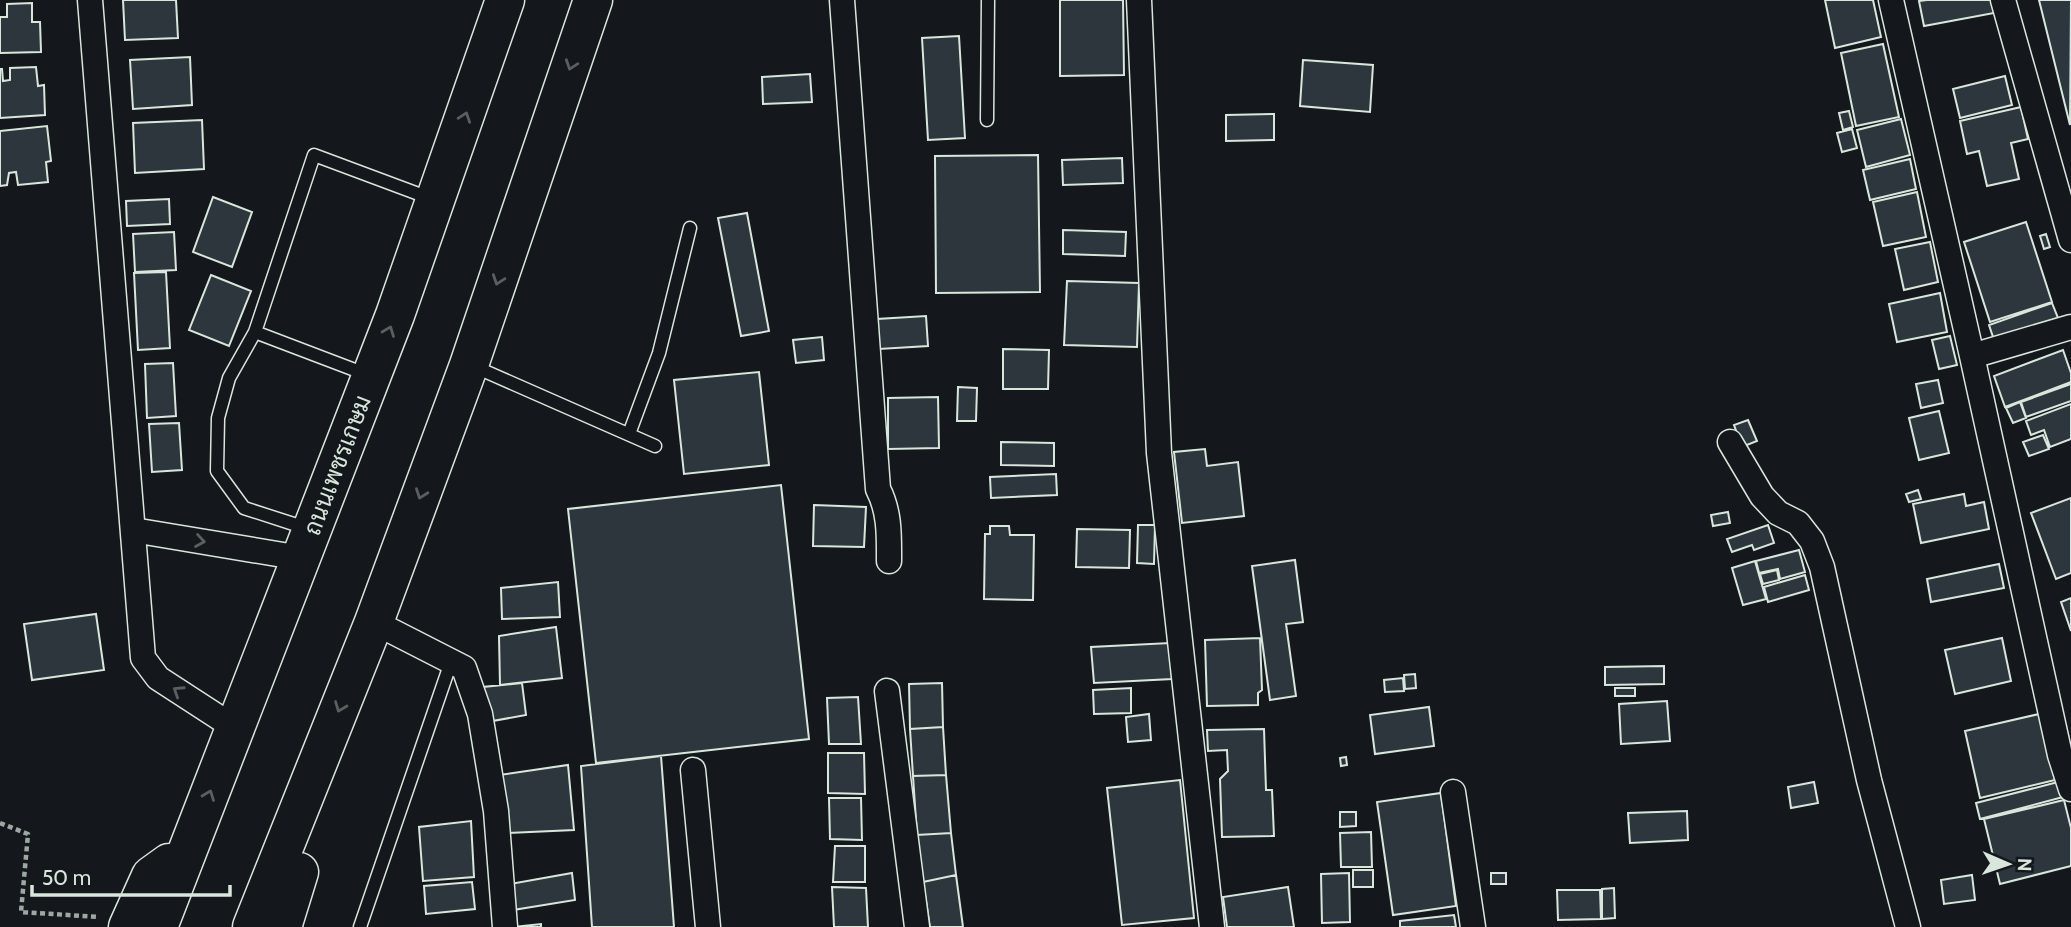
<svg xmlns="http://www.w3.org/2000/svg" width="2071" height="927" viewBox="0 0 2071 927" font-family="Cabin,Sarabun,sans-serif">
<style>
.building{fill:#2c363c;stroke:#d8e6dc;stroke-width:2}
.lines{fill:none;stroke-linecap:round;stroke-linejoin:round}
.service-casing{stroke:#d8e6dc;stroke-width:15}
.minor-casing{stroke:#d8e6dc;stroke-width:27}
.trunk-casing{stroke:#d8e6dc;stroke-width:41}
.path{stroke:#9da8a2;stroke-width:4.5;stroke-dasharray:5 3.5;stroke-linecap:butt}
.service{stroke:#14181c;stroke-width:12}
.minor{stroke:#14181c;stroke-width:24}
.trunk{stroke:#14181c;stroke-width:38}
.oneway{stroke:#59605f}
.labels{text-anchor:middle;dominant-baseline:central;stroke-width:5;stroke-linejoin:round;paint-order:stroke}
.street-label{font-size:24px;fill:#d8e6dc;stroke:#14181c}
</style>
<rect width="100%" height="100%" fill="#14181c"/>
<!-- building -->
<path class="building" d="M 123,0 L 176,0 L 178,38 L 125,40 Z
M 1060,0 L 1123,0 L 1124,75 L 1060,76 Z
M 1825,0 L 1873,0 L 1881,37 L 1835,48 Z
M 1927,0 L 1991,0 L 1994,13 L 1924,26 L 1919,1 Z
M 2039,0 L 2071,0 L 2070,125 Z
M 32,3 L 32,22 L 40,22 L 41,52 L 0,53 L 0,17 L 7,17 L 7,4 Z
M 959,36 L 965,138 L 928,140 L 922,38 Z
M 1883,44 L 1899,117 L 1856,126 L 1841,53 Z
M 190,57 L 192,105 L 133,109 L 130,60 Z
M 1303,60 L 1373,65 L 1370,112 L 1300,106 Z
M 36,67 L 38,86 L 44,85 L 45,115 L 0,118 L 0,69 L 2,69 L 3,81 L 10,80 L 10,68 Z
M 810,74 L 812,102 L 763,104 L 762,77 Z
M 2005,76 L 2012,105 L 1960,118 L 1953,89 Z
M 2021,107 L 2028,139 L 2011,143 L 2019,179 L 1987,186 L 1979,151 L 1967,154 L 1960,121 Z
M 1849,111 L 1853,127 L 1843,130 L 1839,113 Z
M 1274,114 L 1274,140 L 1226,141 L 1226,115 Z
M 1901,119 L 1910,155 L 1866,167 L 1857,130 Z
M 202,120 L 204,169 L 135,173 L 133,123 Z
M 47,126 L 51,161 L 46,162 L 48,182 L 18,185 L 16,172 L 9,173 L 7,185 L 0,186 L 0,131 Z
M 1852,129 L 1857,148 L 1842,152 L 1837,133 Z
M 1038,155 L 1040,292 L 936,293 L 935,156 Z
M 1122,158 L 1123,183 L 1063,185 L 1062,160 Z
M 1910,159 L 1916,189 L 1870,200 L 1863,170 Z
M 1917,192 L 1926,237 L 1883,246 L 1873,202 Z
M 213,197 L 252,212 L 232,267 L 193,252 Z
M 169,199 L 170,224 L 127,226 L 126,201 Z
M 747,213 L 769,331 L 741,336 L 718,218 Z
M 2026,222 L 2052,302 L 1990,322 L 1964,242 Z
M 1063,230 L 1126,232 L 1125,256 L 1063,254 Z
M 174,232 L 176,270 L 135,272 L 133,234 Z
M 2046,234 L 2050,247 L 2044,249 L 2040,236 Z
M 1930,242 L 1938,282 L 1904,290 L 1895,249 Z
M 166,272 L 170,348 L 138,350 L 134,273 Z
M 211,275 L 251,291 L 229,346 L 189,330 Z
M 1067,281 L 1139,283 L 1137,347 L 1064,345 Z
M 1940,293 L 1947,332 L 1897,342 L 1889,304 Z
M 2052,303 L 2058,318 L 1994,340 L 1989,325 Z
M 926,316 L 928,346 L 879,349 L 877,319 Z
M 1950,336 L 1957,365 L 1939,369 L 1932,340 Z
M 822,337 L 824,360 L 796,363 L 793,340 Z
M 1003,349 L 1049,350 L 1048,389 L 1003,389 Z
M 2063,350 L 2071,373 L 2071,382 L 2005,407 L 1994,376 Z
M 173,363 L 176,416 L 147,418 L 145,364 Z
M 759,372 L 769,465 L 684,474 L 674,380 Z
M 1938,380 L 1943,403 L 1921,408 L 1916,384 Z
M 2071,384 L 2071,401 L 2026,417 L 2021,402 Z
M 958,387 L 977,388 L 976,421 L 957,421 Z
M 938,397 L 939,448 L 888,449 L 888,398 Z
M 2020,402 L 2026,418 L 2013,423 L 2006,408 Z
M 2071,404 L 2071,439 L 2050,447 L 2044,430 L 2031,435 L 2026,421 Z
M 1939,411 L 1949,453 L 1919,460 L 1909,418 Z
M 1748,420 L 1757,441 L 1742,447 L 1734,425 Z
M 179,423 L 182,470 L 152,472 L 149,424 Z
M 2043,435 L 2049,449 L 2029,456 L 2023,442 Z
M 1001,442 L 1054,443 L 1054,466 L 1001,465 Z
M 1205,449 L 1207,466 L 1238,462 L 1244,516 L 1182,523 L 1174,452 Z
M 1056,474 L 1057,495 L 991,498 L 990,477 Z
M 781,485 L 809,739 L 596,763 L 568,509 Z
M 1918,490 L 1921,499 L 1909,502 L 1906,494 Z
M 1964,494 L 1966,506 L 1984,502 L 1989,529 L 1921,543 L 1913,504 Z
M 2071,498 L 2071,573 L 2056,579 L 2031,513 Z
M 814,505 L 866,507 L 864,547 L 813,546 Z
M 1728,512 L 1730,523 L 1713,526 L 1711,515 Z
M 1138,525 L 1155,525 L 1154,564 L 1137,563 Z
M 1768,525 L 1774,543 L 1754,550 L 1752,545 L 1732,552 L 1727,539 Z
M 990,526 L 1009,526 L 1010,535 L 1034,535 L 1033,600 L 984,599 L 985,534 L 990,534 Z
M 1077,529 L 1130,530 L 1129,568 L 1076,567 Z
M 1799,550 L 1805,572 L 1780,579 L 1778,569 L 1759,573 L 1756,561 Z
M 1295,560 L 1303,622 L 1286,624 L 1296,696 L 1270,700 L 1252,566 Z
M 1755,561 L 1766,599 L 1743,605 L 1732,568 Z
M 1999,564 L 2004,588 L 1931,602 L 1927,579 Z
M 1777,570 L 1779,580 L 1763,584 L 1760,574 Z
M 1805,575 L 1809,590 L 1768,602 L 1764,587 Z
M 558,582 L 560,617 L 502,619 L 501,588 Z
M 2071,598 L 2071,631 L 2061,602 Z
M 96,614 L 104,670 L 32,680 L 24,624 Z
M 556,627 L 562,678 L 500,685 L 499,636 Z
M 1260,638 L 1262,690 L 1258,693 L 1258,705 L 1207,706 L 1205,640 Z
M 2002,638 L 2011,681 L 1955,694 L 1945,650 Z
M 1170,643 L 1172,679 L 1094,683 L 1091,647 Z
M 1664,666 L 1664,684 L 1605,685 L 1605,667 Z
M 1415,674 L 1416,688 L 1405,689 L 1404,675 Z
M 1403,678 L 1404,691 L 1385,692 L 1384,680 Z
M 522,683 L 526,715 L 487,722 L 483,687 Z
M 942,683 L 943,727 L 910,729 L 909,684 Z
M 1131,688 L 1131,713 L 1094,714 L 1093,690 Z
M 1615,688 L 1635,688 L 1635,696 L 1615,696 Z
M 858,697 L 861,744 L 829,744 L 827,698 Z
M 1667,701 L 1670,741 L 1621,744 L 1619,704 Z
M 1429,707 L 1434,746 L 1375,754 L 1370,715 Z
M 1149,714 L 1151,740 L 1128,742 L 1126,717 Z
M 2039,714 L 2055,780 L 1980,798 L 1965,731 Z
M 943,727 L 946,775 L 913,776 L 910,729 Z
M 1264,729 L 1266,790 L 1272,790 L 1274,836 L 1222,837 L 1220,779 L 1228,771 L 1227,750 L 1208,751 L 1207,730 Z
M 828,753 L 864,753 L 865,794 L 828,793 Z
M 661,756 L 674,927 L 592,927 L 581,766 Z
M 1346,757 L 1347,765 L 1341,766 L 1340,758 Z
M 568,765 L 574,830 L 508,833 L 499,775 Z
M 946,775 L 951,833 L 917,835 L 913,776 Z
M 1180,780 L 1194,918 L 1122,925 L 1107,788 Z
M 1814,782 L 1818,803 L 1791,808 L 1788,787 Z
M 2058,782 L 2063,797 L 1980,819 L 1976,803 Z
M 1441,793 L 1456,906 L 1393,915 L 1377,802 Z
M 829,798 L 861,798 L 862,840 L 830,839 Z
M 2064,800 L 2071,828 L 2071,866 L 2000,884 L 1984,819 Z
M 1687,811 L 1688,840 L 1630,843 L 1628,813 Z
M 1340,812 L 1356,812 L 1356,826 L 1340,827 Z
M 471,821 L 474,877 L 423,881 L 419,827 Z
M 1371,832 L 1372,867 L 1341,867 L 1340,833 Z
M 951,833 L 956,875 L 923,882 L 917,835 Z
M 835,846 L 865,846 L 865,882 L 833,882 Z
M 1353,870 L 1373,870 L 1373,887 L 1353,887 Z
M 572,873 L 575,900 L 513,910 L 510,884 Z
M 1349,873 L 1350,922 L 1322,923 L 1321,874 Z
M 1491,873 L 1506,873 L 1506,884 L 1491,884 Z
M 956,875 L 963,927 L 930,927 L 923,882 Z
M 1972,875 L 1975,900 L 1944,904 L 1941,880 Z
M 472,882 L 475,909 L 426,914 L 424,886 Z
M 832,887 L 866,888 L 868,927 L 834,927 Z
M 1288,887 L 1294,927 L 1227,927 L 1223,897 Z
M 1614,888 L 1615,918 L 1602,919 L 1602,889 Z
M 1557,890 L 1600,890 L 1601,919 L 1558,920 Z
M 1454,915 L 1456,927 L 1400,927 L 1400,921 Z
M 541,924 L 541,927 L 513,927 Z"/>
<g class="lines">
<defs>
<path id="service" d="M 987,120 L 988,0
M 255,332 L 229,378 L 218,418 L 217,471 L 244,508 L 309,529
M 473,366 L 655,446
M 368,375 L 255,332 L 314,155 L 432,199
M 629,434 L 659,353 L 690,228
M 360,927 L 451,662"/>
<path id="minor" d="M 90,0 L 143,658 L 158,678 L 235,728
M 842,0 L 878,489 C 890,512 889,536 889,561
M 1139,0 L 1159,453 L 1212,927
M 1891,0 L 1972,356 L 2060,755 L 2071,789
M 2003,0 L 2071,240
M 1972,356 L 2071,327
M 1730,442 L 1762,496 L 1778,513 L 1798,523 L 1812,541 L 1822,567 L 1869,780 L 1908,927
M 133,530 L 301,558
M 374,622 L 464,668 L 480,714 L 496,811 L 505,927
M 887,691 L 917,927
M 693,770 L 708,927
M 1453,792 L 1473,927"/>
<path id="trunk" d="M 128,927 L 151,876 L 169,863
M 158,927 L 395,315 L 505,0
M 252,927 L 374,622 L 469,365 L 593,0
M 282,927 L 299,872"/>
</defs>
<!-- service casing -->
<use href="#service" class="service-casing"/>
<!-- minor casing -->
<use href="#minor" class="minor-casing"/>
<!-- trunk casing -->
<use href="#trunk" class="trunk-casing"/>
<!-- path -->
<path class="path" d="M 0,823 L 28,834 L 21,912 L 99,917"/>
<!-- service -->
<use href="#service" class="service"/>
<!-- minor -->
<use href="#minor" class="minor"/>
<!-- trunk -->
<use href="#trunk" class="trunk"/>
</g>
<!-- one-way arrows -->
<defs><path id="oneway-chevron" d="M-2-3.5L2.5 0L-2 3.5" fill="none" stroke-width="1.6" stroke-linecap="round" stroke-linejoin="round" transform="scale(1.75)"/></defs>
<g class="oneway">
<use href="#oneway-chevron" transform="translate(571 65) rotate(109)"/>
<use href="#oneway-chevron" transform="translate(465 117) rotate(-71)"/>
<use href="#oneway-chevron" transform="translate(498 280) rotate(109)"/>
<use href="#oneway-chevron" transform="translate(389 331) rotate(-69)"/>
<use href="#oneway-chevron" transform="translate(421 494) rotate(110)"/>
<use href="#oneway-chevron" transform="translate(200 541) rotate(9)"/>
<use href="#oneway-chevron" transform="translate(178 691) rotate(-147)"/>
<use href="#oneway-chevron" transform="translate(340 707) rotate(111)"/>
<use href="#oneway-chevron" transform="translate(209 795) rotate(-69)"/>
</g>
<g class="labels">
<!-- street labels -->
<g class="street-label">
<text transform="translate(337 465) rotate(-69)">ถนนเพชรเกษม</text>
</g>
</g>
<!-- north arrow -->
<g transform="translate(2008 864) rotate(92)" stroke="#14181c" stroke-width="5" paint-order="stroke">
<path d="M0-5L12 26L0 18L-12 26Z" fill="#d8e6dc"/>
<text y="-10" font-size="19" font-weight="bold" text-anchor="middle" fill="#d8e6dc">N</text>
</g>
<!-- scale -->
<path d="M32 885v10h198v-10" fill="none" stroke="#d8e6dc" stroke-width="3.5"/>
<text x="42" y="885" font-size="21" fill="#d8e6dc" stroke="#14181c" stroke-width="5" paint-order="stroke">50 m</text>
</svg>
